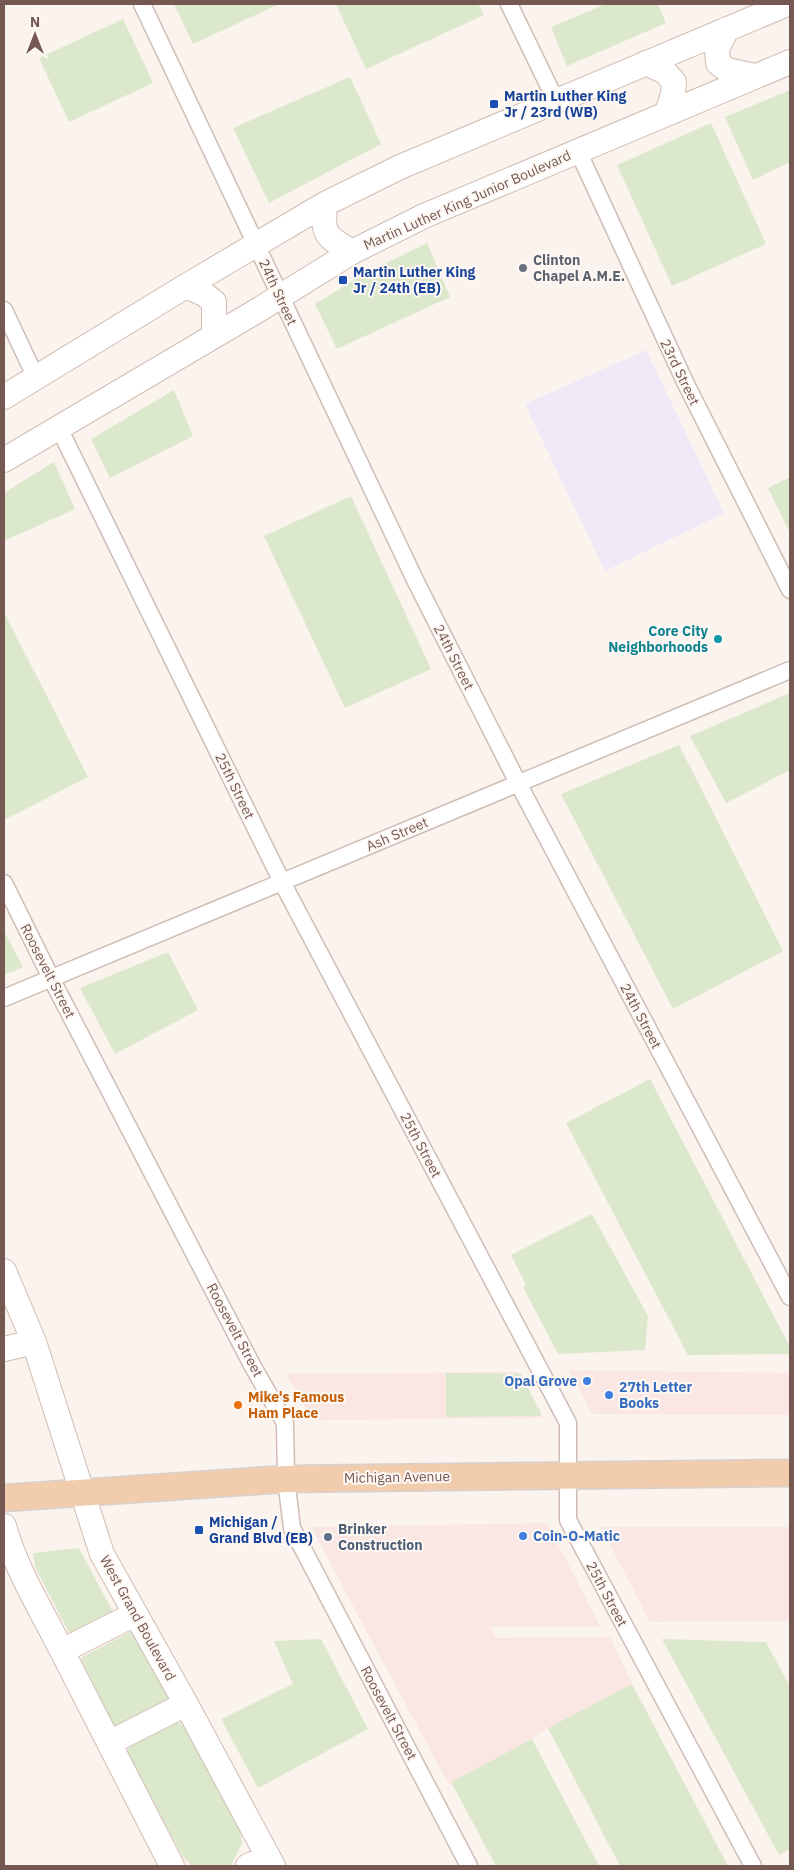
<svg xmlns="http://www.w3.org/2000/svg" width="794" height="1870" viewBox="0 0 794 1870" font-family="'IBM Plex Sans',sans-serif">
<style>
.commercial{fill:#fae6e3}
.education{fill:#f0e9f8}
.green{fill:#dce8cc}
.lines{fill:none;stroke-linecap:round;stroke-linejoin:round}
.street-casing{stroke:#cfbdb6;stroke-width:19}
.secondary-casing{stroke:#d2bcb4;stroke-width:26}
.primary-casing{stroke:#d8d0cf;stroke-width:29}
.street{stroke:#fff;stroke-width:16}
.secondary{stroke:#fff;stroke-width:24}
.primary{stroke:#f1cdae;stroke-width:26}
.transit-dot{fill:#1a4fb4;stroke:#fef8f4;stroke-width:2}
.worship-dot{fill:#6b7280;stroke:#fef8f4;stroke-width:2}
.culture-dot{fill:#0f9aa8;stroke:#fef8f4;stroke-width:2}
.shop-dot{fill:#3f7fe0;stroke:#fef8f4;stroke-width:2}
.food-dot{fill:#e8710a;stroke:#fef8f4;stroke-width:2}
.service-dot{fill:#5c6f8a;stroke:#fef8f4;stroke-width:2}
.labels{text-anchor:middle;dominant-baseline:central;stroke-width:4;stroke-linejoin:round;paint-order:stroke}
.transit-label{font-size:14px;font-weight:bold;fill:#164399;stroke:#fef8f4;text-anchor:start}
.street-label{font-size:14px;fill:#755852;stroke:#fef8f4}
.worship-label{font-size:14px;font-weight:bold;fill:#5b616d;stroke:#fef8f4;text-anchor:start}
.culture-label{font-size:14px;font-weight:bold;fill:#0d838f;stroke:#fef8f4;text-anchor:end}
.shop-label{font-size:14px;font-weight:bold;fill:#366cbe;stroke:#fef8f4;text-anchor:start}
.food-label{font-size:14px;font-weight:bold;fill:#c56008;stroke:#fef8f4;text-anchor:start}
.service-label{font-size:14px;font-weight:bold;fill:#4e5e75;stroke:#fef8f4;text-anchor:start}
</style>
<rect width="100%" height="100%" fill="#fbf3ed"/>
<!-- commercial -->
<path class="commercial" d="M 569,1370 L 790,1373 L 790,1415 L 592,1414 Z
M 519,1372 L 543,1418 L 313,1420 L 286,1374 Z
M 547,1523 L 600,1626 L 490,1627 L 496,1638 L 610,1637 L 632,1684 L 548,1728 L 532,1739 L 451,1782 L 449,1785 L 311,1527 Z
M 601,1527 L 790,1527 L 790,1621 L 650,1622 Z"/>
<!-- education -->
<path class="education" d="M 646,350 L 724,513 L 605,571 L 525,404 Z"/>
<!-- green -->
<path class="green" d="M 174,4 L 279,4 L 193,44 Z
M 336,4 L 478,4 L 484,15 L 366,69 Z
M 606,4 L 658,4 L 666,23 L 567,66 L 551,27 Z
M 123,19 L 153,83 L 69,122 L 39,58 Z
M 350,77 L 381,144 L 269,203 L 233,128 Z
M 790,90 L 790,162 L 753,180 L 725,117 Z
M 711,123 L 766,244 L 672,286 L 617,165 Z
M 427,243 L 450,297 L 337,349 L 315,304 L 364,274 Z
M 174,390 L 193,436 L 110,478 L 91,439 Z
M 54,462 L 75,509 L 4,541 L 4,493 Z
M 790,477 L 790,533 L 768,488 Z
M 351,496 L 431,669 L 345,708 L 264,536 Z
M 4,612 L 88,777 L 4,820 Z
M 790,693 L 790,770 L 726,803 L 690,736 Z
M 679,745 L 783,951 L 673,1009 L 561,794 Z
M 4,931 L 23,967 L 4,975 Z
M 168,952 L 198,1010 L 115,1054 L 80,988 Z
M 650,1079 L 790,1347 L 790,1354 L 688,1355 L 566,1123 Z
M 592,1214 L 648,1316 L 645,1350 L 558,1354 L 523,1287 L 526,1285 L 511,1255 Z
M 446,1373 L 521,1374 L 541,1413 L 541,1416 L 446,1417 Z
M 79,1548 L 113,1612 L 69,1633 L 35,1567 L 33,1553 Z
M 132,1631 L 172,1701 L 118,1730 L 114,1726 L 82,1661 L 82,1657 Z
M 321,1639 L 368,1729 L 258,1788 L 221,1719 L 293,1684 L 274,1641 Z
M 662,1639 L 766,1642 L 790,1687 L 790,1849 L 779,1855 Z
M 632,1684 L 728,1866 L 620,1866 L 548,1728 Z
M 175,1723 L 179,1723 L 185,1727 L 241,1831 L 242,1843 L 232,1864 L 227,1866 L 193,1866 L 183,1857 L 128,1755 L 127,1752 L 130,1745 Z
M 532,1739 L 599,1866 L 496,1866 L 451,1782 Z"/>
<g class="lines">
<defs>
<path id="street" d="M 142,4 L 417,584 L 518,783 L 790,1297
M 509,4 L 556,101
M 578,151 L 686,384 L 790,590
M 4,310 L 36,378
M 59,428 L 282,882 L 568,1423 L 568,1520 L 753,1866
M 4,883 L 51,978 L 252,1365 L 285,1423 L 286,1479 L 292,1528 L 469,1866
M 4,998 L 790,670"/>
<path id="secondary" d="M 727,29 L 717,49 L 718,63 L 727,70 L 755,76
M 646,63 L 665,72 L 674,82 L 673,94 L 667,113
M 325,204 C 322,236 326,236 352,252
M 186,286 L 204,294 L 214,302 L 214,335
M 4,397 L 186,286 L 325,204 L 400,167 L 787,4
M 4,460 L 260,309 L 352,252 L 424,216 L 790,62
M 4,1271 L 34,1342 L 102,1554 L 186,1704 L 273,1866
M 4,1349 L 34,1342
M 4,1526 C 17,1572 42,1611 63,1653 C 100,1724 136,1795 172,1866
M 62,1651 L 135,1614
M 109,1743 L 186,1704
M 248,1866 L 268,1857"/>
<path id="primary" d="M 4,1498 L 286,1479 L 790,1473"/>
</defs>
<!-- street casing -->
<use href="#street" class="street-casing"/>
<!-- secondary casing -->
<use href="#secondary" class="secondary-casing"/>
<!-- primary casing -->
<use href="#primary" class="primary-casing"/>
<!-- street -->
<use href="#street" class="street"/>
<!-- secondary -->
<use href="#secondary" class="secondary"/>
<!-- primary -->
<use href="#primary" class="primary"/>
</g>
<!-- markers -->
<g class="transit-dot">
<rect x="489" y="99" width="10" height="10" rx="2.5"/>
<rect x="338" y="275" width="10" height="10" rx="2.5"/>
<rect x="194" y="1525" width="10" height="10" rx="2.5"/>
</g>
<circle class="worship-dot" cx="523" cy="268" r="5"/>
<circle class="culture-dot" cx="718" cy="639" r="5"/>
<g class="shop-dot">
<circle cx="587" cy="1381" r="5"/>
<circle cx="609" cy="1395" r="5"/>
<circle cx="523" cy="1536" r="5"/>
</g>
<circle class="food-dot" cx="238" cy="1405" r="5"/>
<circle class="service-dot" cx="328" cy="1537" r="5"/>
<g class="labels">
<!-- transit labels -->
<g class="transit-label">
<text x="504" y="96">Martin Luther King<tspan x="504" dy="16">Jr / 23rd (WB)</tspan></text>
<text x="353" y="272">Martin Luther King<tspan x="353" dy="16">Jr / 24th (EB)</tspan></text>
<text x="209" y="1522">Michigan /<tspan x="209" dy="16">Grand Blvd (EB)</tspan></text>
</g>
<!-- street labels -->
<g class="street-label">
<text transform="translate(467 200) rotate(-24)">Martin Luther King Junior Boulevard</text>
<text transform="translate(278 292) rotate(65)">24th Street</text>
<text transform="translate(680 372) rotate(64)">23rd Street</text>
<text transform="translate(454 657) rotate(63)">24th Street</text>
<text transform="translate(235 786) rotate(64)">25th Street</text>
<text transform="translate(397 834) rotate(-23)">Ash Street</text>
<text transform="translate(48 971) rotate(63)">Roosevelt Street</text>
<text transform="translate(641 1016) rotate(62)">24th Street</text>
<text transform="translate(421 1145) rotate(62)">25th Street</text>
<text transform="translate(235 1330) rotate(62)">Roosevelt Street</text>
<text transform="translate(397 1477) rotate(-1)">Michigan Avenue</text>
<text transform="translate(607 1594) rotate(62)">25th Street</text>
<text transform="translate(138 1618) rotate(61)">West Grand Boulevard</text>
<text transform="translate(389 1713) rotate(62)">Roosevelt Street</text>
</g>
<!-- worship labels -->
<g class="worship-label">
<text x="533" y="260">Clinton<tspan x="533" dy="16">Chapel A.M.E.</tspan></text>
</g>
<!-- culture labels -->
<g class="culture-label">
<text x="708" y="631">Core City<tspan x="708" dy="16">Neighborhoods</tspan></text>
</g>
<!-- shop labels -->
<g class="shop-label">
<text x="577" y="1381" text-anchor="end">Opal Grove</text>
<text x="619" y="1387">27th Letter<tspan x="619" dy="16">Books</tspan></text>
<text x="533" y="1536">Coin-O-Matic</text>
</g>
<!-- food labels -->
<g class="food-label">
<text x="248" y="1397">Mike's Famous<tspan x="248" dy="16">Ham Place</tspan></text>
</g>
<!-- service labels -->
<g class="service-label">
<text x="338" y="1529">Brinker<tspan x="338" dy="16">Construction</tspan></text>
</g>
</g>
<!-- border -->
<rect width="794" height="1870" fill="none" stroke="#755852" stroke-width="10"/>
<!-- north arrow -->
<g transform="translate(35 35)" stroke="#fef8f4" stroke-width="4" paint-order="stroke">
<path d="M0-4L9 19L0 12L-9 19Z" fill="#755852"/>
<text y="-8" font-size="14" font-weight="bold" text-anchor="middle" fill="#755852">N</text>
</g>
</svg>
